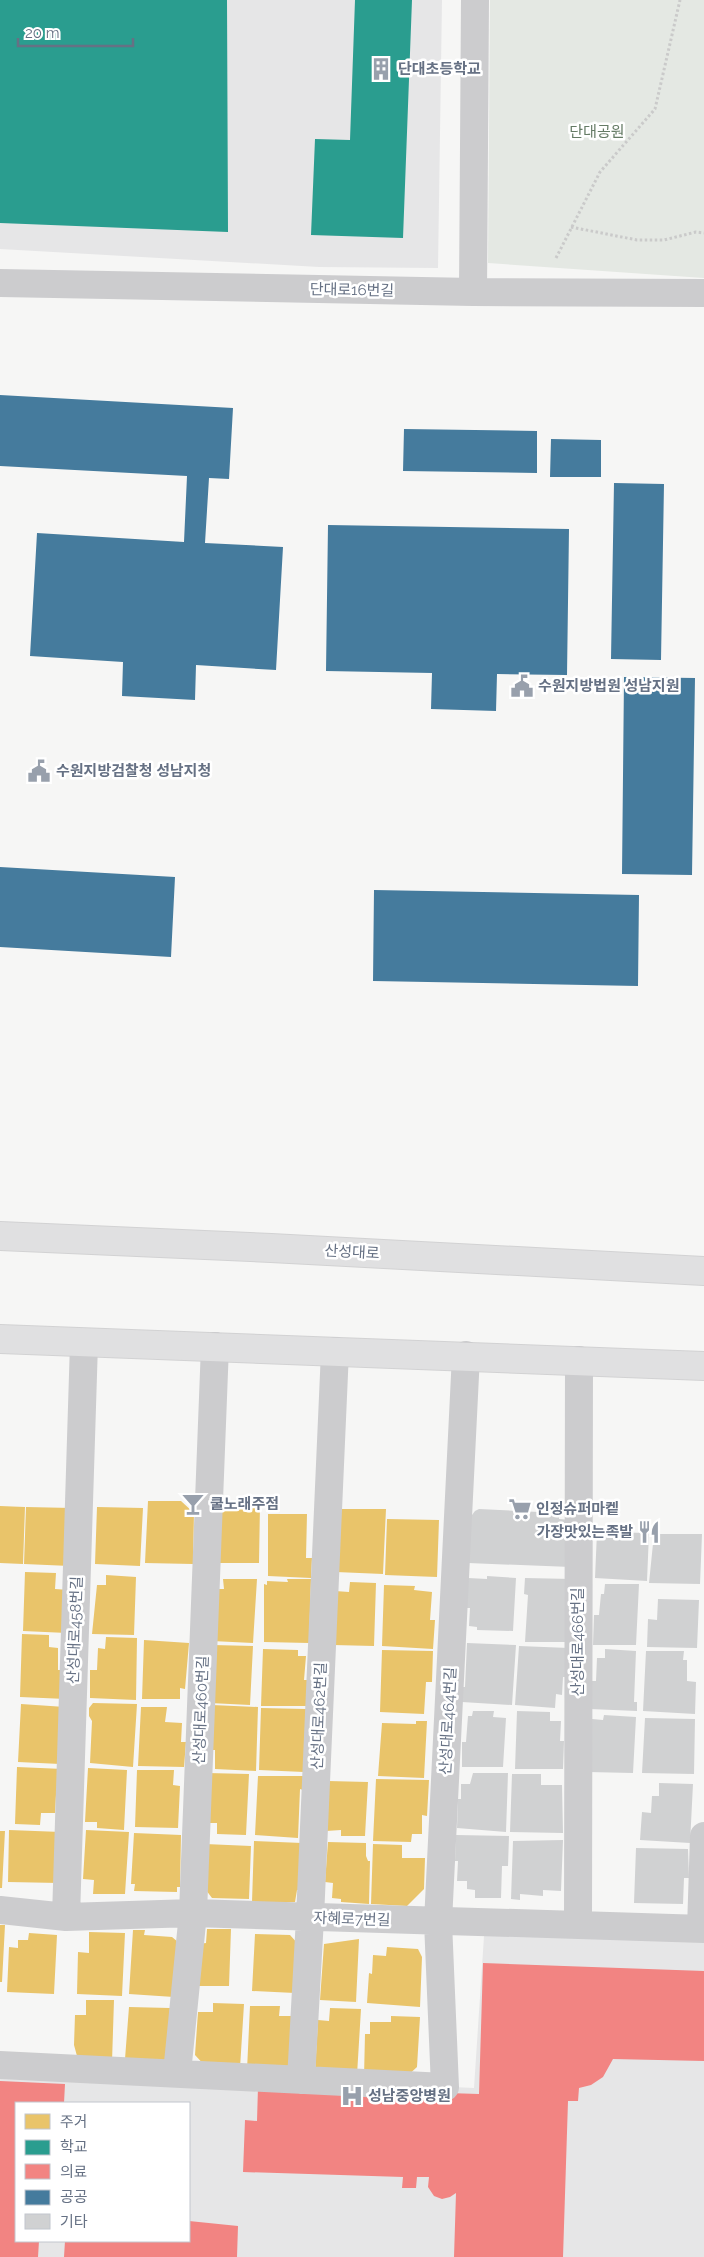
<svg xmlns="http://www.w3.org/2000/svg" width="704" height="2257" viewBox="0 0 704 2257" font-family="Raleway,'Noto Sans KR',sans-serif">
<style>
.built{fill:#e6e6e7;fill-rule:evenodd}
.green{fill:#e4e8e3}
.homes{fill:#e9c46a}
.schools{fill:#2a9d8f}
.health{fill:#f28482}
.public{fill:#457b9d}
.building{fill:#d0d1d2}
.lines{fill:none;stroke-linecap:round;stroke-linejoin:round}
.major-casing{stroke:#d2d2d3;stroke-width:30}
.path{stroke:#cacaca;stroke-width:3;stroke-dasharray:2.5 2.5;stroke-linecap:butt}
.minor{stroke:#ccccce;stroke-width:28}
.major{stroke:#e0e0e1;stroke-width:28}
.labels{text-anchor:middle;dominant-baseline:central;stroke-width:5;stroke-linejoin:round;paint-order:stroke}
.poi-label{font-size:15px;font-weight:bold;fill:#667184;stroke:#fff;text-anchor:start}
.park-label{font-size:15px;fill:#657b65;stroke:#fff}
.street-label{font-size:15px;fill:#667184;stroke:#fff}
</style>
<rect width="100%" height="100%" fill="#f6f6f5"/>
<!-- built -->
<path class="built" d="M 0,0 L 442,0 L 438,268 L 319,267 L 0,249 Z
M 485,1921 L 704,1929 L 704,2257 L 0,2257 L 0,2065 L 474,2088 ZM 16,2103 L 189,2103 L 189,2241 L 16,2241 Z"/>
<!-- green -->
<path class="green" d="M 490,0 L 704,0 L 704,278 L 488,263 Z"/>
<!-- homes -->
<path class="homes" d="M 148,1501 L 181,1501 L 194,1513 L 193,1564 L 145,1563 Z
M 229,1504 L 260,1505 L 259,1563 L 216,1563 L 217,1516 Z
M 0,1506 L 25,1507 L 23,1564 L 0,1563 Z
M 26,1507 L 72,1508 L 70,1566 L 24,1564 Z
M 97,1507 L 143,1508 L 140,1566 L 95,1564 Z
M 338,1509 L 386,1509 L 383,1574 L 336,1572 Z
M 268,1514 L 307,1514 L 306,1558 L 312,1558 L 311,1578 L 268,1576 Z
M 387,1519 L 439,1520 L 437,1577 L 385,1575 Z
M 25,1572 L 56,1573 L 55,1589 L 69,1590 L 67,1633 L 23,1631 Z
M 106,1575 L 136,1577 L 134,1635 L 92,1634 L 97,1585 L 106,1585 Z
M 223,1579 L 257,1579 L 253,1643 L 212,1641 L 216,1589 L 224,1589 Z
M 287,1579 L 311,1579 L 309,1643 L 264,1642 L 264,1584 L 267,1585 L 267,1581 L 288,1582 Z
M 350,1582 L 376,1583 L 374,1646 L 333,1645 L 335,1591 L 349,1592 Z
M 384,1585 L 415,1586 L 414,1590 L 432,1592 L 430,1620 L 435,1620 L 433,1649 L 382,1646 Z
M 22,1634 L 49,1635 L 49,1647 L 58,1648 L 58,1670 L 66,1670 L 66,1699 L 20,1697 Z
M 106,1637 L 137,1638 L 136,1700 L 90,1698 L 90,1670 L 97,1670 L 98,1648 L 105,1649 Z
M 144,1640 L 189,1643 L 185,1689 L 180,1688 L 180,1699 L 142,1699 Z
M 213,1645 L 253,1646 L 250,1705 L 210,1703 Z
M 263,1649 L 298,1650 L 298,1656 L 306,1656 L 304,1680 L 308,1680 L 307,1706 L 261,1706 Z
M 382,1650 L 433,1651 L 432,1682 L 426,1682 L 424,1714 L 380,1712 Z
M 93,1703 L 137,1704 L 133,1767 L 90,1763 L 92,1721 L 89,1716 L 89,1708 Z
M 21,1704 L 65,1707 L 60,1764 L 18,1762 Z
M 212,1705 L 258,1707 L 256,1771 L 215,1769 L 215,1750 L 209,1750 Z
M 141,1707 L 167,1707 L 165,1722 L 182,1723 L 181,1742 L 186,1742 L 184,1767 L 138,1766 Z
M 261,1708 L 306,1709 L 304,1772 L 259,1770 Z
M 416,1721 L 427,1721 L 424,1778 L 378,1776 L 382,1723 L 416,1724 Z
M 17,1767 L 63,1769 L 61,1795 L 56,1795 L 55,1813 L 41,1813 L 40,1825 L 15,1824 Z
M 88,1768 L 127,1770 L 124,1830 L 97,1828 L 97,1822 L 85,1822 Z
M 137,1770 L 174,1770 L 173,1785 L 180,1786 L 178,1828 L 135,1827 Z
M 207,1773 L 249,1774 L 246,1835 L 217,1834 L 217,1823 L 209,1823 Z
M 258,1776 L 304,1776 L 303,1790 L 300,1789 L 298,1838 L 255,1835 Z
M 376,1779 L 429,1780 L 427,1816 L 422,1815 L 422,1834 L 412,1834 L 411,1842 L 373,1841 Z
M 328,1781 L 368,1782 L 365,1836 L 341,1836 L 341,1830 L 326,1831 Z
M 9,1830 L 61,1832 L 59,1883 L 8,1882 Z
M 86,1830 L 129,1832 L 125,1894 L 93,1894 L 94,1880 L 83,1879 Z
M 0,1831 L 5,1831 L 2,1888 L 0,1888 Z
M 134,1833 L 181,1835 L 180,1887 L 177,1887 L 177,1892 L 134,1891 L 135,1884 L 131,1884 Z
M 254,1841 L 302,1843 L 301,1890 L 297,1890 L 295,1902 L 252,1902 Z
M 328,1842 L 366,1843 L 366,1856 L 368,1861 L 370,1861 L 369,1904 L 341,1902 L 341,1899 L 332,1898 L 333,1883 L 325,1882 Z
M 205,1844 L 251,1846 L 249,1899 L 212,1898 L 203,1886 Z
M 373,1844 L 402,1845 L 402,1858 L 425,1858 L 424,1889 L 407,1906 L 371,1904 Z
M 0,1925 L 5,1925 L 2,1982 L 0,1982 Z
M 207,1929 L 231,1929 L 229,1986 L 198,1986 L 199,1944 L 206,1943 Z
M 133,1930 L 145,1930 L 144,1935 L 172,1937 L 178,1942 L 174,1997 L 129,1994 Z
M 89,1932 L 125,1933 L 122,1996 L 77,1994 L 78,1952 L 89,1953 Z
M 29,1933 L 57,1935 L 54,1994 L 7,1992 L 9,1947 L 18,1948 L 18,1940 L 28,1940 Z
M 255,1934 L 290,1935 L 299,1945 L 295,1993 L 252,1991 Z
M 359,1939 L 356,2002 L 320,2000 L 324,1944 Z
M 387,1947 L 418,1949 L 422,1957 L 420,2007 L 367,2003 L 369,1973 L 372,1974 L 373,1955 L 386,1956 Z
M 86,2000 L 114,2000 L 112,2062 L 77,2056 L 74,2045 L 75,2015 L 86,2015 Z
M 213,2003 L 244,2004 L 240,2068 L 207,2068 L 195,2055 L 198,2012 L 213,2012 Z
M 250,2006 L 280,2006 L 279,2016 L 295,2016 L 291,2071 L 247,2070 Z
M 129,2007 L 170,2008 L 166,2062 L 125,2059 Z
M 330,2008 L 361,2009 L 357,2075 L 315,2073 L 318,2020 L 329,2021 Z
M 391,2016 L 420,2017 L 417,2067 L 405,2078 L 364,2077 L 365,2034 L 370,2034 L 370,2022 L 391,2022 Z"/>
<!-- schools -->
<path class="schools" d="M 0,0 L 227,0 L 228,232 L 0,223 Z
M 355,0 L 412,0 L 403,238 L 311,235 L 315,139 L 350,140 Z"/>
<!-- health -->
<path class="health" d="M 483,1963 L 704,1971 L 704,2061 L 613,2059 L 603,2077 L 591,2085 L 579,2088 L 578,2101 L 568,2101 L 563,2257 L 454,2257 L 456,2193 L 450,2197 L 442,2199 L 434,2196 L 428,2187 L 429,2177 L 417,2177 L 416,2188 L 402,2188 L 403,2177 L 243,2172 L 245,2120 L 257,2121 L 258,2087 L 479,2094 Z
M 0,2081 L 65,2084 L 64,2103 L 16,2103 L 16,2241 L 39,2241 L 38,2257 L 0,2257 Z
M 189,2221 L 238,2226 L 237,2257 L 64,2257 L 65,2241 L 189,2241 Z"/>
<!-- public -->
<path class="public" d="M 0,395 L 233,408 L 229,479 L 209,478 L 205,543 L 283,547 L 276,670 L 196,665 L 195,700 L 122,696 L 123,662 L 30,656 L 37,533 L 184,542 L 187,476 L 0,466 Z
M 404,429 L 537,431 L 537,473 L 403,471 Z
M 551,439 L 601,440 L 601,477 L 550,477 Z
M 614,483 L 664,484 L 661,660 L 611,659 Z
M 328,525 L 569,529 L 567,675 L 497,674 L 496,711 L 431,709 L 432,673 L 326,671 Z
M 624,677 L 695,678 L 692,875 L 622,874 Z
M 0,867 L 175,877 L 171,957 L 0,947 Z
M 374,890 L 639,895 L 638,986 L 373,981 Z"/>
<!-- building -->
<path class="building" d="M 479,1509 L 559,1513 L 559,1519 L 571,1520 L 571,1567 L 468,1563 L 469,1519 L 475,1511 Z
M 597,1532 L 649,1533 L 647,1581 L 595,1578 Z
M 654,1534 L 702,1534 L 700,1584 L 649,1583 Z
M 487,1576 L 516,1578 L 513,1631 L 477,1630 L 477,1627 L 469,1626 L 470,1608 L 466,1608 L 468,1578 L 487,1579 Z
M 525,1578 L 572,1579 L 567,1642 L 525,1642 L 528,1595 L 524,1594 Z
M 605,1584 L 639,1584 L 636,1645 L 593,1645 L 594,1615 L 599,1615 L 601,1594 L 604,1594 Z
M 658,1599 L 699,1600 L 697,1648 L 647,1647 L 648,1619 L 657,1620 Z
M 467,1643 L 516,1645 L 512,1705 L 462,1702 L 463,1687 L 465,1687 Z
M 519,1646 L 569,1648 L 567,1677 L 563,1677 L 562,1695 L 556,1694 L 555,1708 L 515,1705 Z
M 605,1649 L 636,1651 L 634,1702 L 637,1702 L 637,1711 L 590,1709 L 591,1681 L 596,1681 L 597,1658 L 605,1658 Z
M 646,1651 L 684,1651 L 683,1660 L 687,1660 L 687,1681 L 696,1682 L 695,1714 L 643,1711 Z
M 473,1711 L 494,1711 L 493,1717 L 506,1718 L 503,1767 L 462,1767 L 462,1742 L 466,1742 L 468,1716 L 472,1716 Z
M 517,1711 L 550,1712 L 550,1721 L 561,1721 L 560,1741 L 564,1741 L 563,1769 L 515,1769 Z
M 604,1715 L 636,1717 L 633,1773 L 588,1772 L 592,1719 L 603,1720 Z
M 645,1718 L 695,1719 L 694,1774 L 642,1773 Z
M 473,1773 L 508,1773 L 506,1832 L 457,1828 L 458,1799 L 461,1799 L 461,1784 L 470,1784 Z
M 512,1774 L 541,1774 L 541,1785 L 562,1785 L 563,1833 L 510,1832 Z
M 659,1783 L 693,1784 L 690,1843 L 640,1840 L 642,1812 L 651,1813 L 652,1796 L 659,1796 Z
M 456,1835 L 509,1836 L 508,1866 L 502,1866 L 501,1898 L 475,1898 L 475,1890 L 467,1889 L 467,1881 L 457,1881 L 458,1861 L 455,1861 Z
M 563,1840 L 561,1891 L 543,1890 L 543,1896 L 520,1894 L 520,1900 L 511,1899 L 513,1841 Z
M 636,1848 L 688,1849 L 689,1878 L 684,1878 L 683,1904 L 634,1903 Z"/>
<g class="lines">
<defs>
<path id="major" d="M 0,1236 L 271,1248 L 704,1271
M 0,1339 L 704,1366"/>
</defs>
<!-- major casing -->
<use href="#major" class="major-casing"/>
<!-- path -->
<path class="path" d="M 571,227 L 637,240 L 664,240 L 696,232 L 704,233
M 556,258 L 600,172 L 655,109 L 680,0"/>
<!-- minor -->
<path class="minor" d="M 0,283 L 473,292 L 704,293
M 473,292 L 475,0
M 0,1910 L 66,1917 L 193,1913 L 704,1929
M 66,1917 L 84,1343
M 578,1924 L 579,1360
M 701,1929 L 704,1836
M 0,2065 L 445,2087 L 438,1922 L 466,1355
M 177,2073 L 193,1913 L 215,1346
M 301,2080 L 310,1918 L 335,1351"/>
<!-- major -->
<use href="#major" class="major"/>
</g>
<!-- icons -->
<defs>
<symbol id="building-bare" viewBox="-9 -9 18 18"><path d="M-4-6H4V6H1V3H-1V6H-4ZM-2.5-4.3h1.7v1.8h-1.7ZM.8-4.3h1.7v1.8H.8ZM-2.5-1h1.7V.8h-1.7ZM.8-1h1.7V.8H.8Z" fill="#98a0ac" stroke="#fff" stroke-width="2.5" paint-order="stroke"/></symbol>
<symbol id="civic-bare" viewBox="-9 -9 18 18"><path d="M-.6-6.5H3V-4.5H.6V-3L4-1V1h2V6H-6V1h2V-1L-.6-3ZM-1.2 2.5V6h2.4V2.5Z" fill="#98a0ac" stroke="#fff" stroke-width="2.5" paint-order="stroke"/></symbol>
<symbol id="bar-bare" viewBox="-9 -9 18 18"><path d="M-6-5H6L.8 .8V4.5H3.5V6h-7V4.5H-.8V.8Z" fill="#98a0ac" stroke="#fff" stroke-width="2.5" paint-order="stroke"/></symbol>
<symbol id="supermarket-bare" viewBox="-9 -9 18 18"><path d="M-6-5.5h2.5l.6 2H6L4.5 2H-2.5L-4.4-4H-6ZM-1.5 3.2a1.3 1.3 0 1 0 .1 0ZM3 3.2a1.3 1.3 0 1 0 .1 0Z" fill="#98a0ac" stroke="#fff" stroke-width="2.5" paint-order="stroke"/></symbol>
<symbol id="restaurant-bare" viewBox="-9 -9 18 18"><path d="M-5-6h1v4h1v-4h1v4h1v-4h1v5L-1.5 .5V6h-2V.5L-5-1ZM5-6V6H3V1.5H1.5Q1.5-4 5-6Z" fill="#98a0ac" stroke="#fff" stroke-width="2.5" paint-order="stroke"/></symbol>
<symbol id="hospital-bare" viewBox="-9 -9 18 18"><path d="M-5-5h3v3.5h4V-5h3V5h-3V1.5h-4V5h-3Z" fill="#98a0ac" stroke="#fff" stroke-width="2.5" paint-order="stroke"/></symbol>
</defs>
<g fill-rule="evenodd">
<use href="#building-bare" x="365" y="53" width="32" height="32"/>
<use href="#civic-bare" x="506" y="670" width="32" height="32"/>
<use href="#civic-bare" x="23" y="755" width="32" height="32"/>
<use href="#bar-bare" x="177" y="1488" width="32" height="32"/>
<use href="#supermarket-bare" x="504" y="1493" width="32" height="32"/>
<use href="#restaurant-bare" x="633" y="1516" width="32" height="32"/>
<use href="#hospital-bare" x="336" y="2080" width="32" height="32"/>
</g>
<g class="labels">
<!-- poi labels -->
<g class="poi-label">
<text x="398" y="69">단대초등학교</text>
<text x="538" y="686">수원지방법원 성남지원</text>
<text x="56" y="771">수원지방검찰청 성남지청</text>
<text x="210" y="1504">쿨노래주점</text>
<text x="536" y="1509">인정슈퍼마켙</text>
<text x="633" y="1532" text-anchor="end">가장맛있는족발</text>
<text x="368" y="2096">성남중앙병원</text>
</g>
<!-- park labels -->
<g class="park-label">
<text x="597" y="132">단대공원</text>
</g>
<!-- street labels -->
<g class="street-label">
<text transform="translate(352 290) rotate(1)">단대로16번길</text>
<text transform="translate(352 1252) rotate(3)">산성대로</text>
<text transform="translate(75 1630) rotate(-88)">산성대로458번길</text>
<text transform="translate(578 1642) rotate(-90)">산성대로466번길</text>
<text transform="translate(201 1710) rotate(-88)">산성대로460번길</text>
<text transform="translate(319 1716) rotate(-88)">산성대로462번길</text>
<text transform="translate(448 1721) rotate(-87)">산성대로464번길</text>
<text transform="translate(352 1919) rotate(2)">자혜로7번길</text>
</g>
</g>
<!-- legend -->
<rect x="15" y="2102" width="175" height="140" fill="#ffffff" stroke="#c2c6ce"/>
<rect x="25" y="2114" width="25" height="15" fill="#e9c46a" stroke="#c2c6ce"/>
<text x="60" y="2127" font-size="15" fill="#667184">주거</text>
<rect x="25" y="2140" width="25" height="15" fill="#2a9d8f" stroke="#c2c6ce"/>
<text x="60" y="2152" font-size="15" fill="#667184">학교</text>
<rect x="25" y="2164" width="25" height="15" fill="#f28482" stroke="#c2c6ce"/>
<text x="60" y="2177" font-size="15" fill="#667184">의료</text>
<rect x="25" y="2190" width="25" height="15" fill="#457b9d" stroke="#c2c6ce"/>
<text x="60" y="2202" font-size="15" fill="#667184">공공</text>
<rect x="25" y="2214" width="25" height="15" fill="#d0d1d2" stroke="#c2c6ce"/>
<text x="60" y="2227" font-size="15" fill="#667184">기타</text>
<!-- scale -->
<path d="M18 38v8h115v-8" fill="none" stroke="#667184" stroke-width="2.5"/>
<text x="25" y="38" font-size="15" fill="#667184" stroke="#ffffff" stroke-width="4" paint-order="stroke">20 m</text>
</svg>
